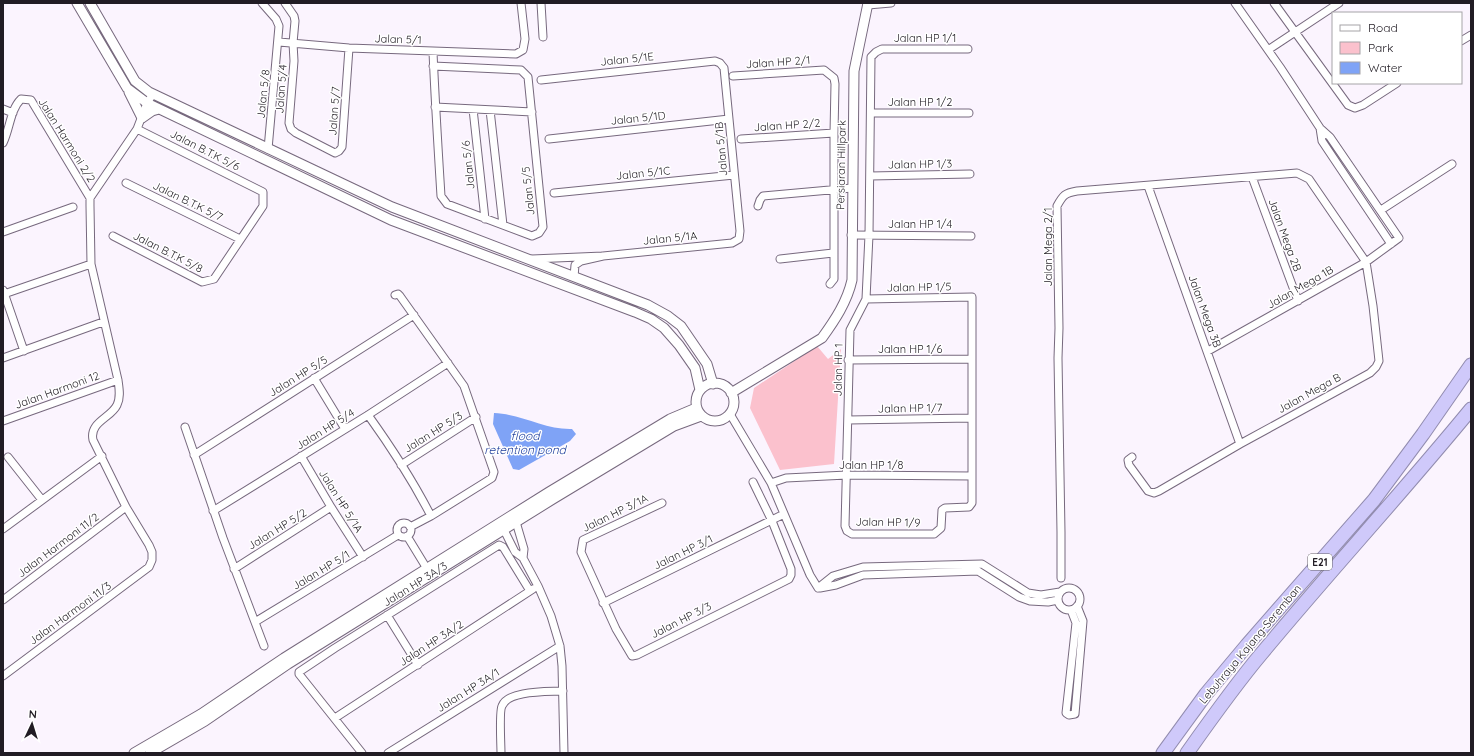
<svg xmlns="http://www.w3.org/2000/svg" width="1474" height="756" viewBox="0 0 1474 756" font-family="Quicksand,sans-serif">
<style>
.green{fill:#fbc1cd}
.water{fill:#7fa3f6}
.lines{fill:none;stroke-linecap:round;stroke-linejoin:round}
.minor-casing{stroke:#77697e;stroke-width:9}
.tertiary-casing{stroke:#77697e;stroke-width:11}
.motorway-casing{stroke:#928caf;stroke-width:15}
.minor{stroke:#fff;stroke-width:7}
.tertiary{stroke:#fff;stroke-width:9}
.motorway{stroke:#cfc9fa;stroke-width:13}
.labels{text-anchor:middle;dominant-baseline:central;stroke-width:3;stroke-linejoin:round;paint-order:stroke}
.shield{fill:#fff;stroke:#646066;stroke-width:1}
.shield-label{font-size:10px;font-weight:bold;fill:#211c24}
.street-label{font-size:11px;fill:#211c24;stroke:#fff}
.water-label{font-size:12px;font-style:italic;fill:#1f3e9c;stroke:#fff}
</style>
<rect width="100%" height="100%" fill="#fbf4fe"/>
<!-- green -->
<path class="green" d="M 817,346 L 828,359 L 841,349 L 834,464 L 780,470 L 750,408 L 754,388 Z"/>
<!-- water -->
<path class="water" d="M 494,413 C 521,414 546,430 572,429 L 576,434 L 570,441 L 519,470 L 513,469 L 493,424 Z"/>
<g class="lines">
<defs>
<path id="minor" d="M 262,3 L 276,19 L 279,26 L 268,149
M 285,3 L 294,16 L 295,21 L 293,43 L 294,61 L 289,123 L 291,129 L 296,133 L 335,153 L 339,151 L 342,147 L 349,48
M 541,3 L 543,37
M 1274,3 L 1348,105 L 1355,108 L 1363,105 L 1397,83
M 868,5 L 891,3
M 1461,41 L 1471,35
M 279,42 L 349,48 L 516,54 L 523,50 L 525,39 L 521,3
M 1268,50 L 1339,3
M 433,52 C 435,100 438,148 441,196 L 447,204 L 532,236 L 539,233 L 543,227 L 528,77 L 521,70 L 433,66
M 733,76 L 824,70 L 834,78 L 835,84 L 834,133 L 834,279 L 830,284
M 541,80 L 715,61 L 720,63 L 724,68 L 740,231 L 739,239 L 732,243 L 603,256
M 435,107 L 532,112
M 3,109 L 13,113
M 473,109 L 485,219
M 490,110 L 503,225
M 871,113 L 969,113
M 1320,128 L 1322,141 L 1391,244
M 549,139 L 729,119
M 741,139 L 834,133
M 3,143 C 10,129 10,110 21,99 L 31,100 L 90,198
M 870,176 L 970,174
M 1252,177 L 1298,301
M 126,183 L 240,239
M 1148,186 L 1240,444
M 554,193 L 734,175
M 758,206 L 760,200 L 763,196 L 852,188
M 1381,210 L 1452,164
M 3,232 L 73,207
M 851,235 L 971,236
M 113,236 L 202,282 L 214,279 L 263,206 L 263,192 L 137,129
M 532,259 L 603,256 L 581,261 L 575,265 L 574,277
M 780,259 L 833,253
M 3,290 L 24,351
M 4,294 L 91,264
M 395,295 L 398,294 L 400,296 L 464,386 L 494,472 L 492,478 L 431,516 L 410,527
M 866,299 L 972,297 L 972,503 L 969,507 L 945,508 L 942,510 L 941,528 L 934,534 L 852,534 L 847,531 L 845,526 L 850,330 L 866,299 L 869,235 L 871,57 L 876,52 L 882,49 L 968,49
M 1208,351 L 1366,262 L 1399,238 L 1330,137 L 1320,128 L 1280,67 L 1235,3
M 3,358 L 103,322
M 848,360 L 972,359
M 314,378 L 345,429
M 730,414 L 771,483 L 810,575 L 818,588
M 368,415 C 391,447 413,481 431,516
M 848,420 L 972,418
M 3,421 L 118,380
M 185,427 L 223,538 L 264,646
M 194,455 L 414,315
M 301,456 L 331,507 L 363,557
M 8,457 L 42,500
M 401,465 L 476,417
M 771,483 L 786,478 L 847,475 L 972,476
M 662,503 L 583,540 L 581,552 L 616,629 L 632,656 L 637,655 L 789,579 L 791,575 L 791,569 L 772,521 L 753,482
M 213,511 L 368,415 L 448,363
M 514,518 L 516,522 L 524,549 L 523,558
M397 530a7 7 0 1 1 14 0a7 7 0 1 1-14 0Z
M 502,526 L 515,552 L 523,558 L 538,586 L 551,616 L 560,646 L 562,666 L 564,753
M 3,529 L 102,456
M 407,536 L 429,572
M 234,569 L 331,507
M 1061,578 L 1061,532 L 1058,358 L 1059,328 L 1057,206 C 1063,195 1065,193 1077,191 L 1297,173 L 1309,179 L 1366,262 L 1373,306 L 1379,361 L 1376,367 L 1370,373 L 1240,444 L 1159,491 L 1154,493 L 1148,491 L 1129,465 L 1128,460 L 1132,457
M1058 599a11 11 0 1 1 22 0a11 11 0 1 1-22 0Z
M 818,588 L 833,576 L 863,567 L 982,564 L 1028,593 L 1041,595 L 1060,592
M 820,588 L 836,585 L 863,575 L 978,571 L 1019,597 L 1030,601 L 1048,602 L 1058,600
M 3,600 L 126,507
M 603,603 L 784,514
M 1071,610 L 1076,623 L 1066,713 L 1069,715 L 1075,714 L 1083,621 L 1077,606
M 387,615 L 418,665
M 255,622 L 398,535
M 3,676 L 149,567 L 152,560 L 152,552 L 149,545 L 126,507 L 93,440 C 89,422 111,418 117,405 C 121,397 119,388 118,380 L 91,264 L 90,206 L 90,198 L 137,129 L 147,103 L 153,94
M 335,718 L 533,589
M 362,753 L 299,674 L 299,672 L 335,648 L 499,545 L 503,547 L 530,591
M 388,753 L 560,646
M 501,753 C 501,745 499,711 502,706 C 508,690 548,692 563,691"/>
<path id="tertiary" d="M 77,3 L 127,88 L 147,103 L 391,220 L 635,312 L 651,319 L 664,328 L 679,345 L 695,368 L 700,390
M 90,3 L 135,81 L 149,92 L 392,207 L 648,305 L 668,316 L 681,326 L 707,364 L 713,384
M 129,92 L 142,118 L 152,111 L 159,109
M696 402a19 19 0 1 1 38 0a19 19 0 1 1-38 0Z
M 731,393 L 822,338 C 835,320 847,302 852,280 L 854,71 L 868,3
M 134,753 L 201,714 L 284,658 L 549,492 L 670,419 L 696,408
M 150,753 L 205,721 L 288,664 L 553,499 L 674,426 L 701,416"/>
<path id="motorway" d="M 1163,753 L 1206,694 L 1247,645 L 1374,500 L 1423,434 L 1471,365
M 1187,753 C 1211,719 1235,685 1262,653 C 1330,571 1403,492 1471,409"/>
</defs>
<!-- minor casing -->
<use href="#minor" class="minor-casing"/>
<!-- tertiary casing -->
<use href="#tertiary" class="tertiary-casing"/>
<!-- motorway casing -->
<use href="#motorway" class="motorway-casing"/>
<!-- minor -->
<use href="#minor" class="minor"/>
<!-- tertiary -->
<use href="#tertiary" class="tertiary"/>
<!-- motorway -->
<use href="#motorway" class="motorway"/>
</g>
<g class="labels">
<!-- shield labels -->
<rect class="shield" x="1308" y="554" width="24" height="16" rx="3"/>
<g class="shield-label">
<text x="1320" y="562">E21</text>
</g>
<!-- street labels -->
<g class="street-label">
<text x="925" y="38">Jalan HP 1/1</text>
<text transform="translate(398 39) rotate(2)">Jalan 5/1</text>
<text transform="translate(627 59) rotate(-6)">Jalan 5/1E</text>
<text transform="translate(778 62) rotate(-4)">Jalan HP 2/1</text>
<text transform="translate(281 89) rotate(-86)">Jalan 5/4</text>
<text transform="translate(263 94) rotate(-84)">Jalan 5/8</text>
<text x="920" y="102">Jalan HP 1/2</text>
<text transform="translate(334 111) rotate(-86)">Jalan 5/7</text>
<text transform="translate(638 118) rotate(-6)">Jalan 5/1D</text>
<text transform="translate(787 125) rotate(-4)">Jalan HP 2/2</text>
<text transform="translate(67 140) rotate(58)">Jalan Harmoni 2/2</text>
<text transform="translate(721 149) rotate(-95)">Jalan 5/1B</text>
<text transform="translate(205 150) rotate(27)">Jalan B.T.K 5/6</text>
<text transform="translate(920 164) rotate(-1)">Jalan HP 1/3</text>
<text transform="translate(468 165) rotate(-96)">Jalan 5/6</text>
<text transform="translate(841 165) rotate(-89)">Persiaran Hillpark</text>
<text transform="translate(643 173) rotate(-6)">Jalan 5/1C</text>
<text transform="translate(528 191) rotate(-96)">Jalan 5/5</text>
<text transform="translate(188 201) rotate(26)">Jalan B.T.K 5/7</text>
<text x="920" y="224">Jalan HP 1/4</text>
<text transform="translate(1285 235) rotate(70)">Jalan Mega 2B</text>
<text transform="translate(670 238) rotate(-6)">Jalan 5/1A</text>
<text transform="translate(1048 247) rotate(-90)">Jalan Mega 2/1</text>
<text transform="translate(168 252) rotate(27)">Jalan B.T.K 5/8</text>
<text transform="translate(919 287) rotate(-1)">Jalan HP 1/5</text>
<text transform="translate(1300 287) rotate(-30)">Jalan Mega 1B</text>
<text transform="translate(1205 311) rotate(70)">Jalan Mega 3B</text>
<text x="910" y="349">Jalan HP 1/6</text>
<text transform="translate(838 370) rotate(-89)">Jalan HP 1</text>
<text transform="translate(298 376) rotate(-32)">Jalan HP 5/5</text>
<text transform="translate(57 390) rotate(-20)">Jalan Harmoni 12</text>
<text transform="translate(1309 393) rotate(-29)">Jalan Mega B</text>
<text transform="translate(910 408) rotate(-1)">Jalan HP 1/7</text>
<text transform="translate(325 429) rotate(-32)">Jalan HP 5/4</text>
<text transform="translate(433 432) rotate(-32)">Jalan HP 5/3</text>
<text x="871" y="465">Jalan HP 1/8</text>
<text transform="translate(341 501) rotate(58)">Jalan HP 5/1A</text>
<text transform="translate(615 513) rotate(-26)">Jalan HP 3/1A</text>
<text transform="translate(888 522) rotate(1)">Jalan HP 1/9</text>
<text transform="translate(277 529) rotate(-32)">Jalan HP 5/2</text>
<text transform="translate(58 545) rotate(-37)">Jalan Harmoni 11/2</text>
<text transform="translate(683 552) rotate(-26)">Jalan HP 3/1</text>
<text transform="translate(321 570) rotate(-31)">Jalan HP 5/1</text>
<text transform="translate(415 584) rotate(-32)">Jalan HP 3A/3</text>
<text transform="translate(70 613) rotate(-36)">Jalan Harmoni 11/3</text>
<text transform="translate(681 620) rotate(-27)">Jalan HP 3/3</text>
<text transform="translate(431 643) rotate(-33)">Jalan HP 3A/2</text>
<text transform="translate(1250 644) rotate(-50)">Lebuhraya Kajang-Seremban</text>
<text transform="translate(468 690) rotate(-32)">Jalan HP 3A/1</text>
</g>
<!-- water labels -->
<g class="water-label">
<text x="525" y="435">flood<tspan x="525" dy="14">retention pond</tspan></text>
</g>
</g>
<!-- border -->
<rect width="1474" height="756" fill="none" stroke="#211c24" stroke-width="8"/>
<!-- legend -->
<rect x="1332" y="12" width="130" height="72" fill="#ffffff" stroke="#a6a4a7"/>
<rect x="1340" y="25" width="20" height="6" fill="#ffffff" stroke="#a6a4a7"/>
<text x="1368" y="32" font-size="12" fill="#211c24">Road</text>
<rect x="1340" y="42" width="20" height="12" fill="#fbc1cd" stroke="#a6a4a7"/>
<text x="1368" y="52" font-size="12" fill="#211c24">Park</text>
<rect x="1340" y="62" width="20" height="12" fill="#7fa3f6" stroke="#a6a4a7"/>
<text x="1368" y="72" font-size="12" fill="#211c24">Water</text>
<!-- north arrow -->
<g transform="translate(32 724) rotate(4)" stroke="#ffffff" stroke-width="3" paint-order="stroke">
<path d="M0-3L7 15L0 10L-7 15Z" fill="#211c24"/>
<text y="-6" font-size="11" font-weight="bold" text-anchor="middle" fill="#211c24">N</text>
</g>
</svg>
